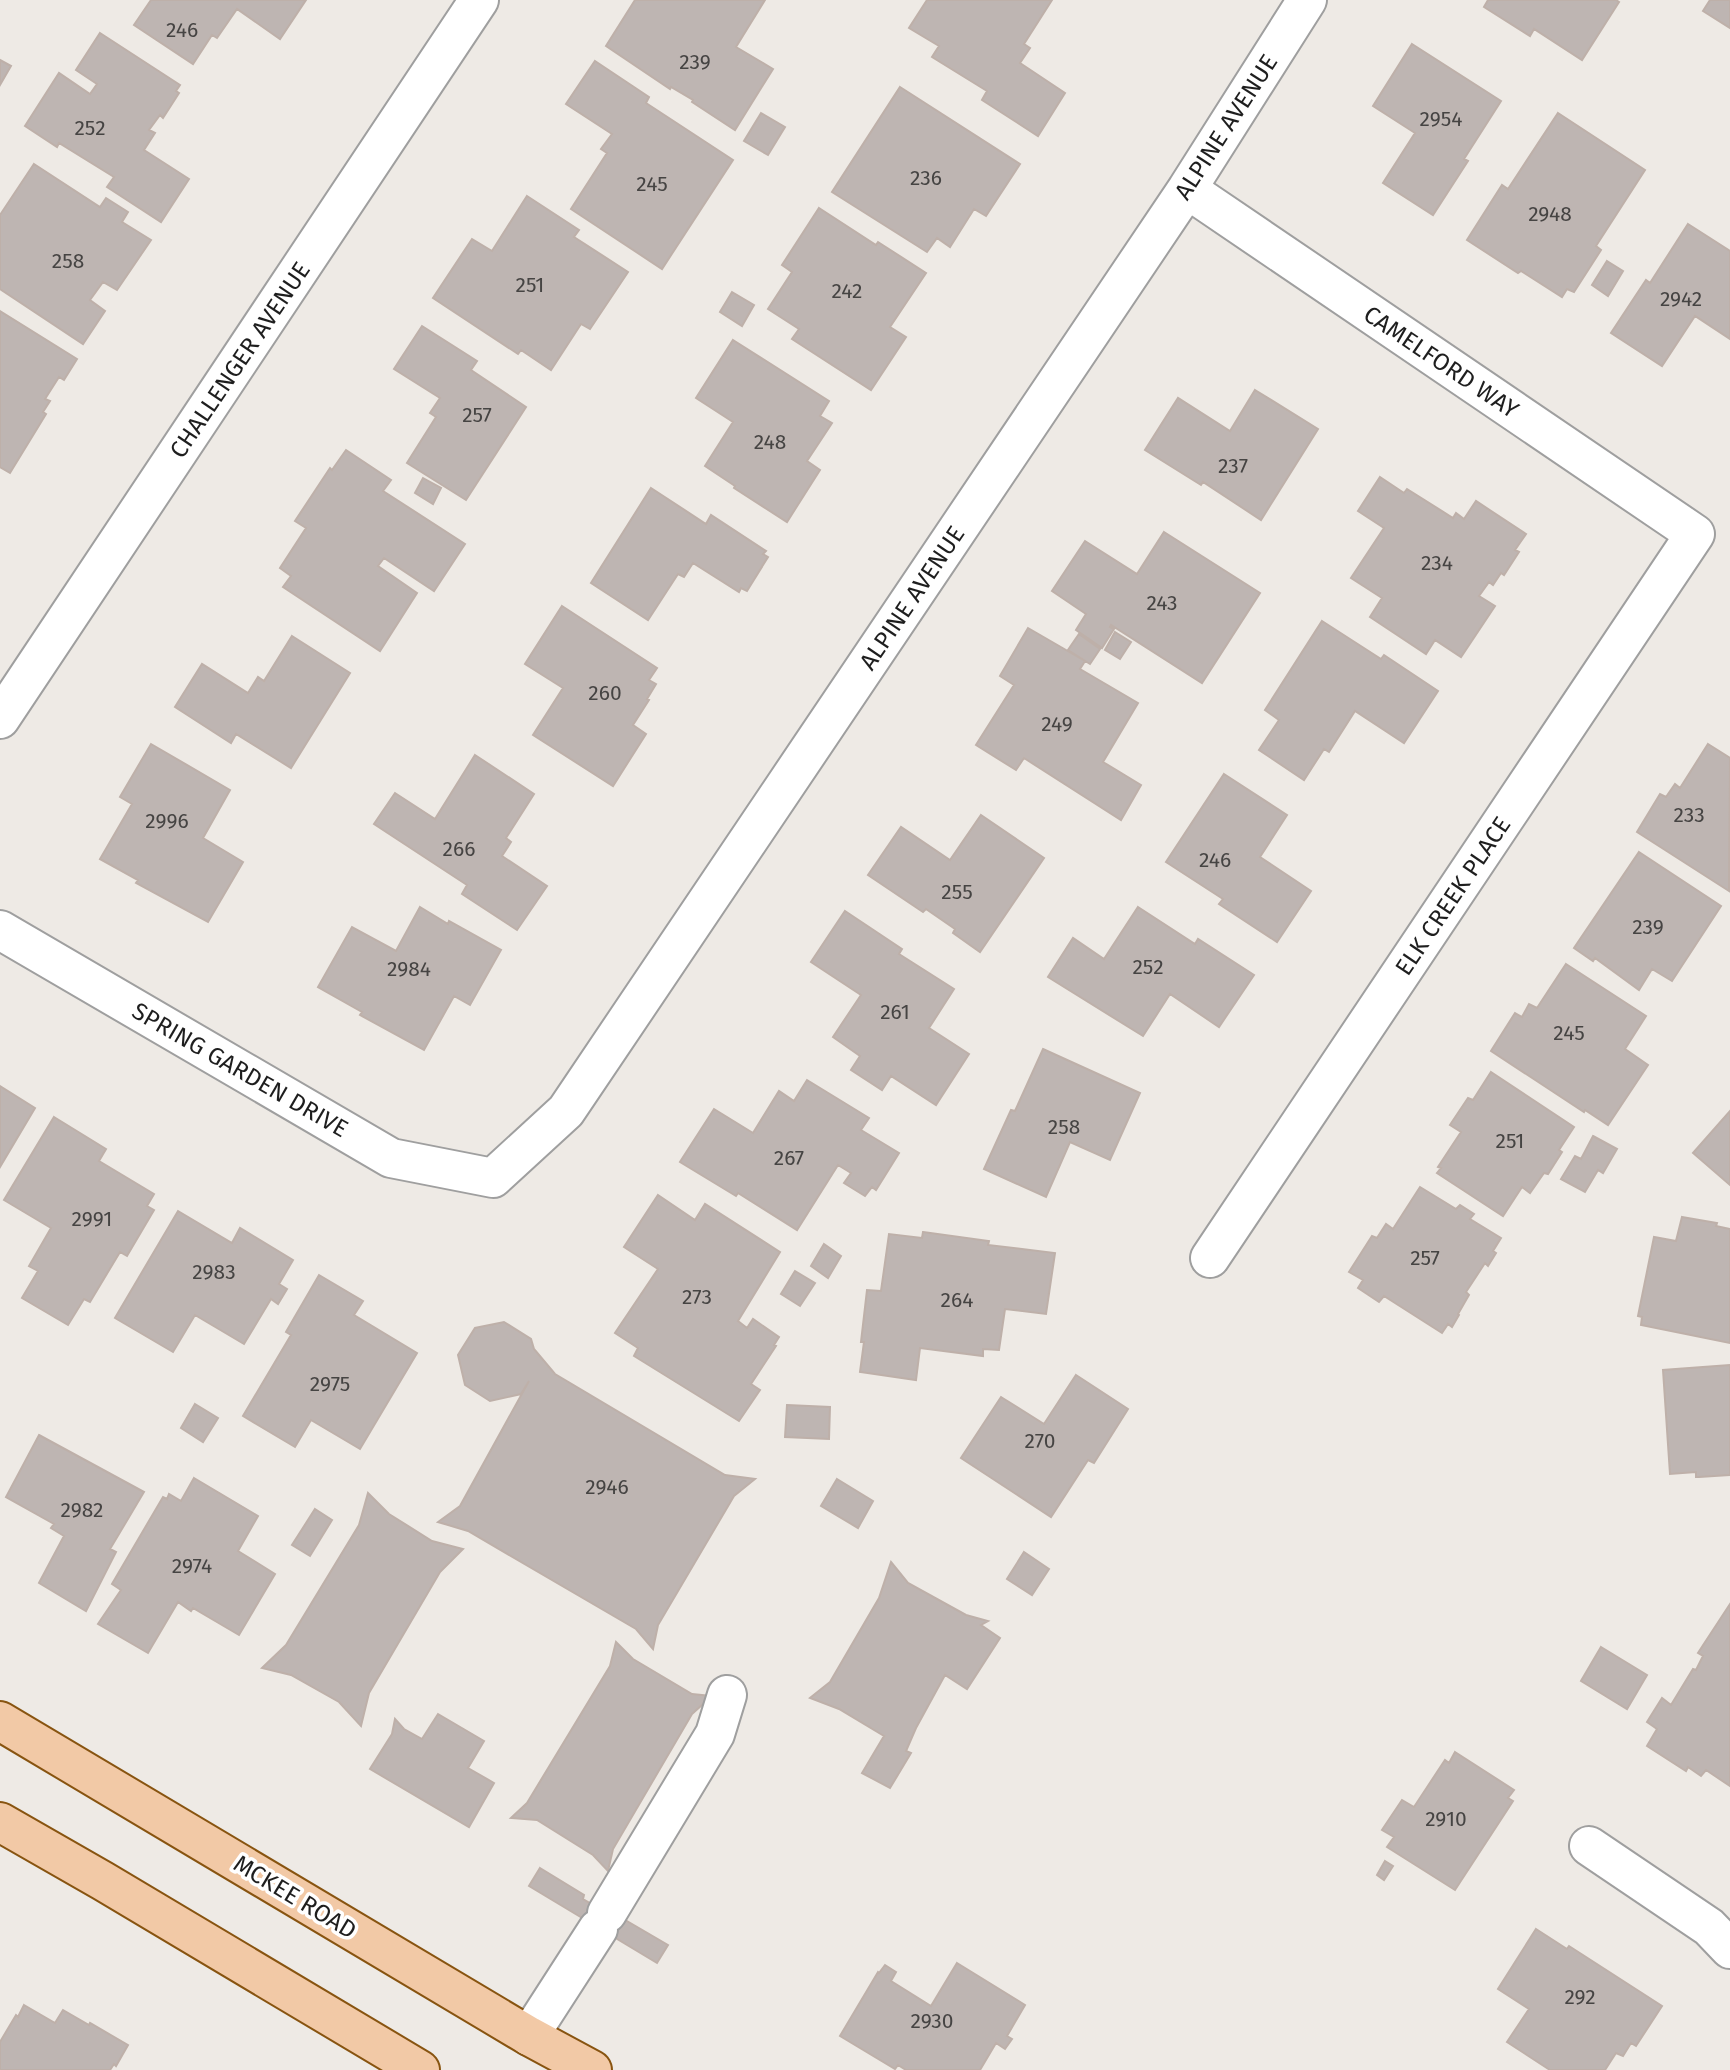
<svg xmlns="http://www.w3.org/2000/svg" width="1730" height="2070" viewBox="0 0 1730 2070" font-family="'Fira Sans',sans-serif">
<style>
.building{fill:#beb5b2;stroke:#beb0a9;stroke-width:2}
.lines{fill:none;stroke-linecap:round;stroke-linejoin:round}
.minor-casing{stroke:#9f9f9f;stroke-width:42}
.major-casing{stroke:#885410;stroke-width:42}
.minor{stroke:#fff;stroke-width:38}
.major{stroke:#f2c9a6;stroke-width:38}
.labels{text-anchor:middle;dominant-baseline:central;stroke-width:7;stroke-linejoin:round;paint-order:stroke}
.number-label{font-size:21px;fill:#464443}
.street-label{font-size:24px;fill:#1e1e1e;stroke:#fff}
</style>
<rect width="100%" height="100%" fill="#eeeae5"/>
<!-- building -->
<path class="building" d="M 151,0 L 306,0 L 280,39 L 237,9 L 217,38 L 212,35 L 193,64 L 134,25 Z
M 635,0 L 765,0 L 736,47 L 773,69 L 735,130 L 692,102 L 693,100 L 671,87 L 670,89 L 606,46 Z
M 927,0 L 1052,0 L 1024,44 L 1030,48 L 1020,63 L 1065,93 L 1038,136 L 982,100 L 987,91 L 932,57 L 939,46 L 909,28 Z
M 1488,0 L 1616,0 L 1619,2 L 1582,60 L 1534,29 L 1530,36 L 1484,7 Z
M 1710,0 L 1730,0 L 1730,28 L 1703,11 Z
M 100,33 L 180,85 L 176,91 L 179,93 L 163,118 L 160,115 L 149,130 L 155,133 L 144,150 L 189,179 L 161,222 L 107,187 L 114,177 L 59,143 L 57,147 L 25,126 L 59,73 L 90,94 L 97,84 L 76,70 Z
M 1412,44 L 1501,101 L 1464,159 L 1468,161 L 1433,215 L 1383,183 L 1415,133 L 1373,106 Z
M 0,60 L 11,66 L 0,85 Z
M 595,61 L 649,97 L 646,103 L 733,160 L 662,269 L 571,209 L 607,153 L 601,149 L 612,134 L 566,104 Z
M 900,87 L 1020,164 L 986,216 L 974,209 L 950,247 L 937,238 L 927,252 L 832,192 Z
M 761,113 L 785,127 L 768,155 L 744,141 Z
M 1558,113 L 1645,170 L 1596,246 L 1601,250 L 1574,292 L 1567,289 L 1562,297 L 1521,271 L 1518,273 L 1467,240 L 1502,185 L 1508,189 Z
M 34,164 L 100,207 L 106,198 L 128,212 L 122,222 L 151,240 L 117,290 L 103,282 L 90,300 L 105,311 L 83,344 L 0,289 L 0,215 Z
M 527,196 L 579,230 L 574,237 L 628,272 L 590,329 L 581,324 L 551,370 L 521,350 L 518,354 L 433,298 L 472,239 L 492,251 Z
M 819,208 L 876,245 L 878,242 L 926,273 L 890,327 L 906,337 L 871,390 L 792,339 L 799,329 L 768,309 L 792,272 L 782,265 Z
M 1688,224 L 1730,251 L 1730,339 L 1695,316 L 1662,366 L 1611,333 L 1646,280 L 1650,283 Z
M 1607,261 L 1623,271 L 1608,296 L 1592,285 Z
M 732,292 L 754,305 L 742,326 L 720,312 Z
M 0,311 L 77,359 L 64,380 L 59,377 L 45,399 L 50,401 L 43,412 L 46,414 L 10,473 L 0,467 Z
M 422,326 L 477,361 L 471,370 L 526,407 L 466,500 L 407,463 L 436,417 L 430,413 L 440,398 L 394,369 Z
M 733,340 L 829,401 L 820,416 L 832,423 L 807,461 L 820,470 L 787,522 L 734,488 L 735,486 L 705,466 L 733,422 L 696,398 Z
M 1255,390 L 1318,429 L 1261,520 L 1203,482 L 1201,485 L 1145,450 L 1178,398 L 1230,431 Z
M 346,450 L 391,480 L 383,491 L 465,544 L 434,591 L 384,558 L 378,566 L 417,593 L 380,651 L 283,587 L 291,576 L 280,568 L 306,528 L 295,521 L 330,468 L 332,470 Z
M 1380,477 L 1404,493 L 1407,489 L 1453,518 L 1456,513 L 1464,519 L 1476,501 L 1526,534 L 1515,550 L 1519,552 L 1504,575 L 1501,573 L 1493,585 L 1489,582 L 1479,596 L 1495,606 L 1461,657 L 1435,640 L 1426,654 L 1370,617 L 1382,598 L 1351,578 L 1384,528 L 1358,511 Z
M 423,478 L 441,488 L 433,504 L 415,493 Z
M 651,488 L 706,524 L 711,515 L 766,551 L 763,554 L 768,557 L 747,591 L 741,588 L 739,592 L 693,563 L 684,577 L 678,574 L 648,620 L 591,583 Z
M 1164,532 L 1260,593 L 1202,683 L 1111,625 L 1110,627 L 1114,629 L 1102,648 L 1076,630 L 1086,614 L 1052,591 L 1085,541 L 1137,574 Z
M 562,606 L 657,668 L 649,680 L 656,684 L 647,699 L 649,700 L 633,725 L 646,734 L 613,786 L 533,735 L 563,688 L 525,664 Z
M 1322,621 L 1381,659 L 1384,655 L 1438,691 L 1404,743 L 1355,711 L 1329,752 L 1324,749 L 1304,780 L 1259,750 L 1279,720 L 1265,710 Z
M 1028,628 L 1085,661 L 1080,669 L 1138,703 L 1103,762 L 1141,785 L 1121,820 L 1024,758 L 1016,770 L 976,745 L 1014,685 L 1000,676 Z
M 1115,632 L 1131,642 L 1120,659 L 1105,650 Z
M 1079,634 L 1100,649 L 1090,664 L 1068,650 Z
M 292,636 L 350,673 L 291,768 L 236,734 L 231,743 L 175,707 L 202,664 L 248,693 L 258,677 L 264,681 Z
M 151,744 L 230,790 L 203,838 L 243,862 L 208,922 L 136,883 L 138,880 L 100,859 L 132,804 L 120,797 Z
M 1708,744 L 1730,758 L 1729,891 L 1637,832 L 1660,794 L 1666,797 L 1675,784 L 1680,788 Z
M 475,755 L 534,794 L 506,838 L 511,842 L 502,856 L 547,886 L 517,930 L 462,894 L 467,885 L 374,824 L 395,793 L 435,819 Z
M 1224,774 L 1287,815 L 1260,857 L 1311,891 L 1277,942 L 1219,904 L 1223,899 L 1166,862 Z
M 981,815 L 1044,858 L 980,952 L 953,933 L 955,929 L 926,909 L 923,912 L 868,875 L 901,827 L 950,860 Z
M 1639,852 L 1721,906 L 1672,981 L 1652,969 L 1639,990 L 1595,958 L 1593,961 L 1574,948 Z
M 420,907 L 448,924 L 449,921 L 501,950 L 470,1005 L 454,996 L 424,1050 L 360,1015 L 362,1012 L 318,987 L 352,927 L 396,951 Z
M 1138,907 L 1195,944 L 1198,939 L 1254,975 L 1219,1027 L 1170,994 L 1143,1036 L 1048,977 L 1073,938 L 1104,959 Z
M 845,911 L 902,949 L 899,954 L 954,989 L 929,1028 L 969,1054 L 936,1105 L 891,1076 L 882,1090 L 851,1070 L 860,1056 L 833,1037 L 861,995 L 811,962 Z
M 1566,964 L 1646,1016 L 1625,1049 L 1648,1065 L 1608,1125 L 1585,1110 L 1584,1112 L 1491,1051 L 1515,1013 L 1522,1017 L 1529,1004 L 1537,1008 Z
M 1043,1049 L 1140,1093 L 1110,1160 L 1070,1142 L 1046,1197 L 984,1169 L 1011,1110 L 1015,1111 Z
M 1491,1072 L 1574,1127 L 1559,1150 L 1562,1152 L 1548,1174 L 1544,1173 L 1530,1193 L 1522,1187 L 1503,1216 L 1437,1173 L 1441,1168 L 1438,1167 L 1461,1132 L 1450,1125 L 1468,1098 L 1473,1100 Z
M 807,1080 L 869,1118 L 861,1130 L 899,1153 L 876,1190 L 872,1187 L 865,1196 L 844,1183 L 851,1173 L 838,1165 L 797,1230 L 738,1193 L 736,1196 L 680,1162 L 714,1109 L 753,1133 L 779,1091 L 794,1101 Z
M 0,1086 L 35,1108 L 0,1167 Z
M 1730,1111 L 1730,1185 L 1693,1153 Z
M 54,1117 L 106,1149 L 99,1161 L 154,1194 L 147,1206 L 154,1210 L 127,1256 L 120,1252 L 90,1302 L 84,1299 L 68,1325 L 22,1298 L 38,1271 L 29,1266 L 51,1228 L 4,1200 Z
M 1593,1136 L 1617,1149 L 1603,1173 L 1598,1170 L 1585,1192 L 1561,1179 L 1575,1156 L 1581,1159 Z
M 1420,1187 L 1456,1209 L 1460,1205 L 1474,1214 L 1470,1219 L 1501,1238 L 1493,1251 L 1496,1253 L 1488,1266 L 1485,1263 L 1466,1292 L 1469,1295 L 1458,1314 L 1459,1315 L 1452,1327 L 1448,1324 L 1442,1333 L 1384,1296 L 1379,1302 L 1358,1288 L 1363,1280 L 1349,1272 L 1372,1236 L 1377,1238 L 1386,1224 L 1393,1229 Z
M 658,1195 L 695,1220 L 705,1204 L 780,1252 L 738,1321 L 747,1328 L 753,1319 L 779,1337 L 774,1345 L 776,1346 L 751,1384 L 760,1390 L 739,1421 L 634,1356 L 638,1348 L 615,1333 L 658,1269 L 624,1247 Z
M 178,1211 L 232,1243 L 240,1228 L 293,1260 L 279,1284 L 287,1289 L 278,1304 L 271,1299 L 244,1344 L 195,1315 L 173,1352 L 115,1318 Z
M 1682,1217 L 1717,1223 L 1716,1226 L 1730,1229 L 1730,1343 L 1641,1325 L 1642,1317 L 1638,1316 L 1654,1237 L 1676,1241 Z
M 923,1232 L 989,1241 L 988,1245 L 1055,1253 L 1046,1314 L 1005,1309 L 999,1350 L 983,1349 L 983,1356 L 920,1348 L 916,1380 L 860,1372 L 864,1342 L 861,1342 L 867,1290 L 881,1291 L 889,1234 L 922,1238 Z
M 824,1244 L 841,1256 L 828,1278 L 811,1266 Z
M 795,1271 L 815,1283 L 800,1306 L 781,1294 Z
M 319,1275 L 363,1301 L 354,1315 L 417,1353 L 360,1449 L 311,1420 L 295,1447 L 243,1416 L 291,1335 L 286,1332 Z
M 504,1322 L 531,1339 L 534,1349 L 555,1374 L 725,1475 L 755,1479 L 734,1496 L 658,1625 L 653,1649 L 636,1629 L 468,1531 L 438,1522 L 460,1506 L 529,1381 L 521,1394 L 490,1401 L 465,1385 L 458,1355 L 475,1328 Z
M 1730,1365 L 1730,1475 L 1699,1477 L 1696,1477 L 1696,1472 L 1670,1474 L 1663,1370 Z
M 1076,1375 L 1128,1409 L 1094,1463 L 1088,1460 L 1051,1517 L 961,1458 L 1001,1397 L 1044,1424 Z
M 195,1404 L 218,1418 L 203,1442 L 181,1428 Z
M 787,1405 L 830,1407 L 829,1439 L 785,1437 Z
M 39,1435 L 144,1492 L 110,1549 L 116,1552 L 86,1611 L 39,1583 L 64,1536 L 51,1528 L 54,1524 L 6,1497 Z
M 194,1478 L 258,1516 L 238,1551 L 275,1574 L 239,1635 L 193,1608 L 191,1611 L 178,1602 L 148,1653 L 98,1624 L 121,1590 L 112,1584 L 163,1497 L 167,1499 L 169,1494 L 181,1501 Z
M 837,1479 L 873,1501 L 858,1528 L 821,1506 Z
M 368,1493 L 389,1514 L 432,1541 L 463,1549 L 440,1572 L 369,1693 L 361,1726 L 339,1702 L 291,1675 L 262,1668 L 286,1645 L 359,1525 Z
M 315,1509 L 332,1520 L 310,1556 L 292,1545 Z
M 1024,1552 L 1049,1569 L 1032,1595 L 1007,1579 Z
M 891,1562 L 908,1583 L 966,1615 L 988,1621 L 981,1625 L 1000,1638 L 967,1689 L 945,1675 L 916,1728 L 906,1751 L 911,1753 L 890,1788 L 862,1773 L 884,1736 L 839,1709 L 810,1698 L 830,1682 L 879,1598 Z
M 1730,1604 L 1730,1786 L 1706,1770 L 1701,1776 L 1688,1767 L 1686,1771 L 1647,1746 L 1657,1729 L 1647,1722 L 1662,1698 L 1671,1705 L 1693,1669 L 1696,1670 L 1703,1656 L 1698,1653 Z
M 616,1642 L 633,1659 L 692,1694 L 712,1696 L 692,1714 L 613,1849 L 608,1871 L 593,1855 L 537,1820 L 511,1818 L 527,1803 L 610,1666 Z
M 1601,1647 L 1647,1675 L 1627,1709 L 1581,1681 Z
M 438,1714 L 484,1741 L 468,1768 L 494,1783 L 469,1827 L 370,1769 L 392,1734 L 395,1719 L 404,1729 L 422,1739 Z
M 1455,1752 L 1514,1790 L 1508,1798 L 1513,1801 L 1455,1890 L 1387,1847 L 1394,1837 L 1382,1830 L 1402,1800 L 1414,1807 L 1445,1760 L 1449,1763 Z
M 1385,1861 L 1393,1866 L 1384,1880 L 1377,1875 Z
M 540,1868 L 584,1895 L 583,1899 L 624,1923 L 625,1920 L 668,1945 L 657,1963 L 529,1886 Z
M 1536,1929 L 1567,1949 L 1569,1946 L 1662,2006 L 1636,2046 L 1631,2043 L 1623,2056 L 1616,2053 L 1605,2070 L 1550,2070 L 1507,2042 L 1529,2009 L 1498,1989 Z
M 957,1963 L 1025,2005 L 1007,2036 L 1012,2039 L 1005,2049 L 996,2043 L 980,2070 L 906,2070 L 898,2065 L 895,2069 L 840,2036 L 878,1972 L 879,1973 L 885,1965 L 896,1972 L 891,1981 L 931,2006 Z
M 24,2005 L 55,2023 L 63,2010 L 89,2025 L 90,2023 L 128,2045 L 116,2066 L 114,2064 L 110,2070 L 0,2070 L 0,2042 L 16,2015 L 18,2017 Z"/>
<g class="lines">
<defs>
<path id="minor" d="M 1187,189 L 1695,534 L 1210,1258
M 0,719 L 479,0
M 0,930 L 391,1158 L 493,1178 L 566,1111 L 1187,189 L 1307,0
M 1589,1846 L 1709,1927 L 1730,1949
M 607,1913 L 715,1734 L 727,1695
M 529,2036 L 598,1929"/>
<path id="major" d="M 0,1721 L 529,2036 L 592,2070
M 0,1822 L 103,1881 L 420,2070"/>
</defs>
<!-- minor casing -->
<use href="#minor" class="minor-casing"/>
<!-- major casing -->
<use href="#major" class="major-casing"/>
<!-- minor -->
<use href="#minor" class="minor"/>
<!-- major -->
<use href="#major" class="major"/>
</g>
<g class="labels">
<!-- number labels -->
<g class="number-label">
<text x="182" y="30">246</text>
<text x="695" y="62">239</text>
<text x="1441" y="119">2954</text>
<text x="90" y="128">252</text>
<text x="926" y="178">236</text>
<text x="652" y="184">245</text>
<text x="1550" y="214">2948</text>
<text x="68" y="261">258</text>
<text x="530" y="285">251</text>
<text x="847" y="291">242</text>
<text x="1681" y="299">2942</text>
<text x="477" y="415">257</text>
<text x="770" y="442">248</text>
<text x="1233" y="466">237</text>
<text x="1437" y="563">234</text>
<text x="1162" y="603">243</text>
<text x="605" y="693">260</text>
<text x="1057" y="724">249</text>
<text x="1689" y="815">233</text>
<text x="167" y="821">2996</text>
<text x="459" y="849">266</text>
<text x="1215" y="860">246</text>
<text x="957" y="892">255</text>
<text x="1648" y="927">239</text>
<text x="1148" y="967">252</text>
<text x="409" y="969">2984</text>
<text x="895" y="1012">261</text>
<text x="1569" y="1033">245</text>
<text x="1064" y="1127">258</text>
<text x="1510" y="1141">251</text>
<text x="789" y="1158">267</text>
<text x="92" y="1219">2991</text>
<text x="1425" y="1258">257</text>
<text x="214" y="1272">2983</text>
<text x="697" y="1297">273</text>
<text x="957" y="1300">264</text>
<text x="330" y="1384">2975</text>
<text x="1040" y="1441">270</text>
<text x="607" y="1487">2946</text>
<text x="82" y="1510">2982</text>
<text x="192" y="1566">2974</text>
<text x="1446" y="1819">2910</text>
<text x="1580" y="1997">292</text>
<text x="932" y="2021">2930</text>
</g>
<!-- street labels -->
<g class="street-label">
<text transform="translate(1226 127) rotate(-57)">ALPINE AVENUE</text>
<text transform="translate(240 360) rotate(-56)">CHALLENGER AVENUE</text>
<text transform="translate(1441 362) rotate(34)">CAMELFORD WAY</text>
<text transform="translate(912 598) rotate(-56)">ALPINE AVENUE</text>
<text transform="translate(1453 896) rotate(-56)">ELK CREEK PLACE</text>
<text transform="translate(240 1070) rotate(30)">SPRING GARDEN DRIVE</text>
<text transform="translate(295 1897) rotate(31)">MCKEE ROAD</text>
</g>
</g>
</svg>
